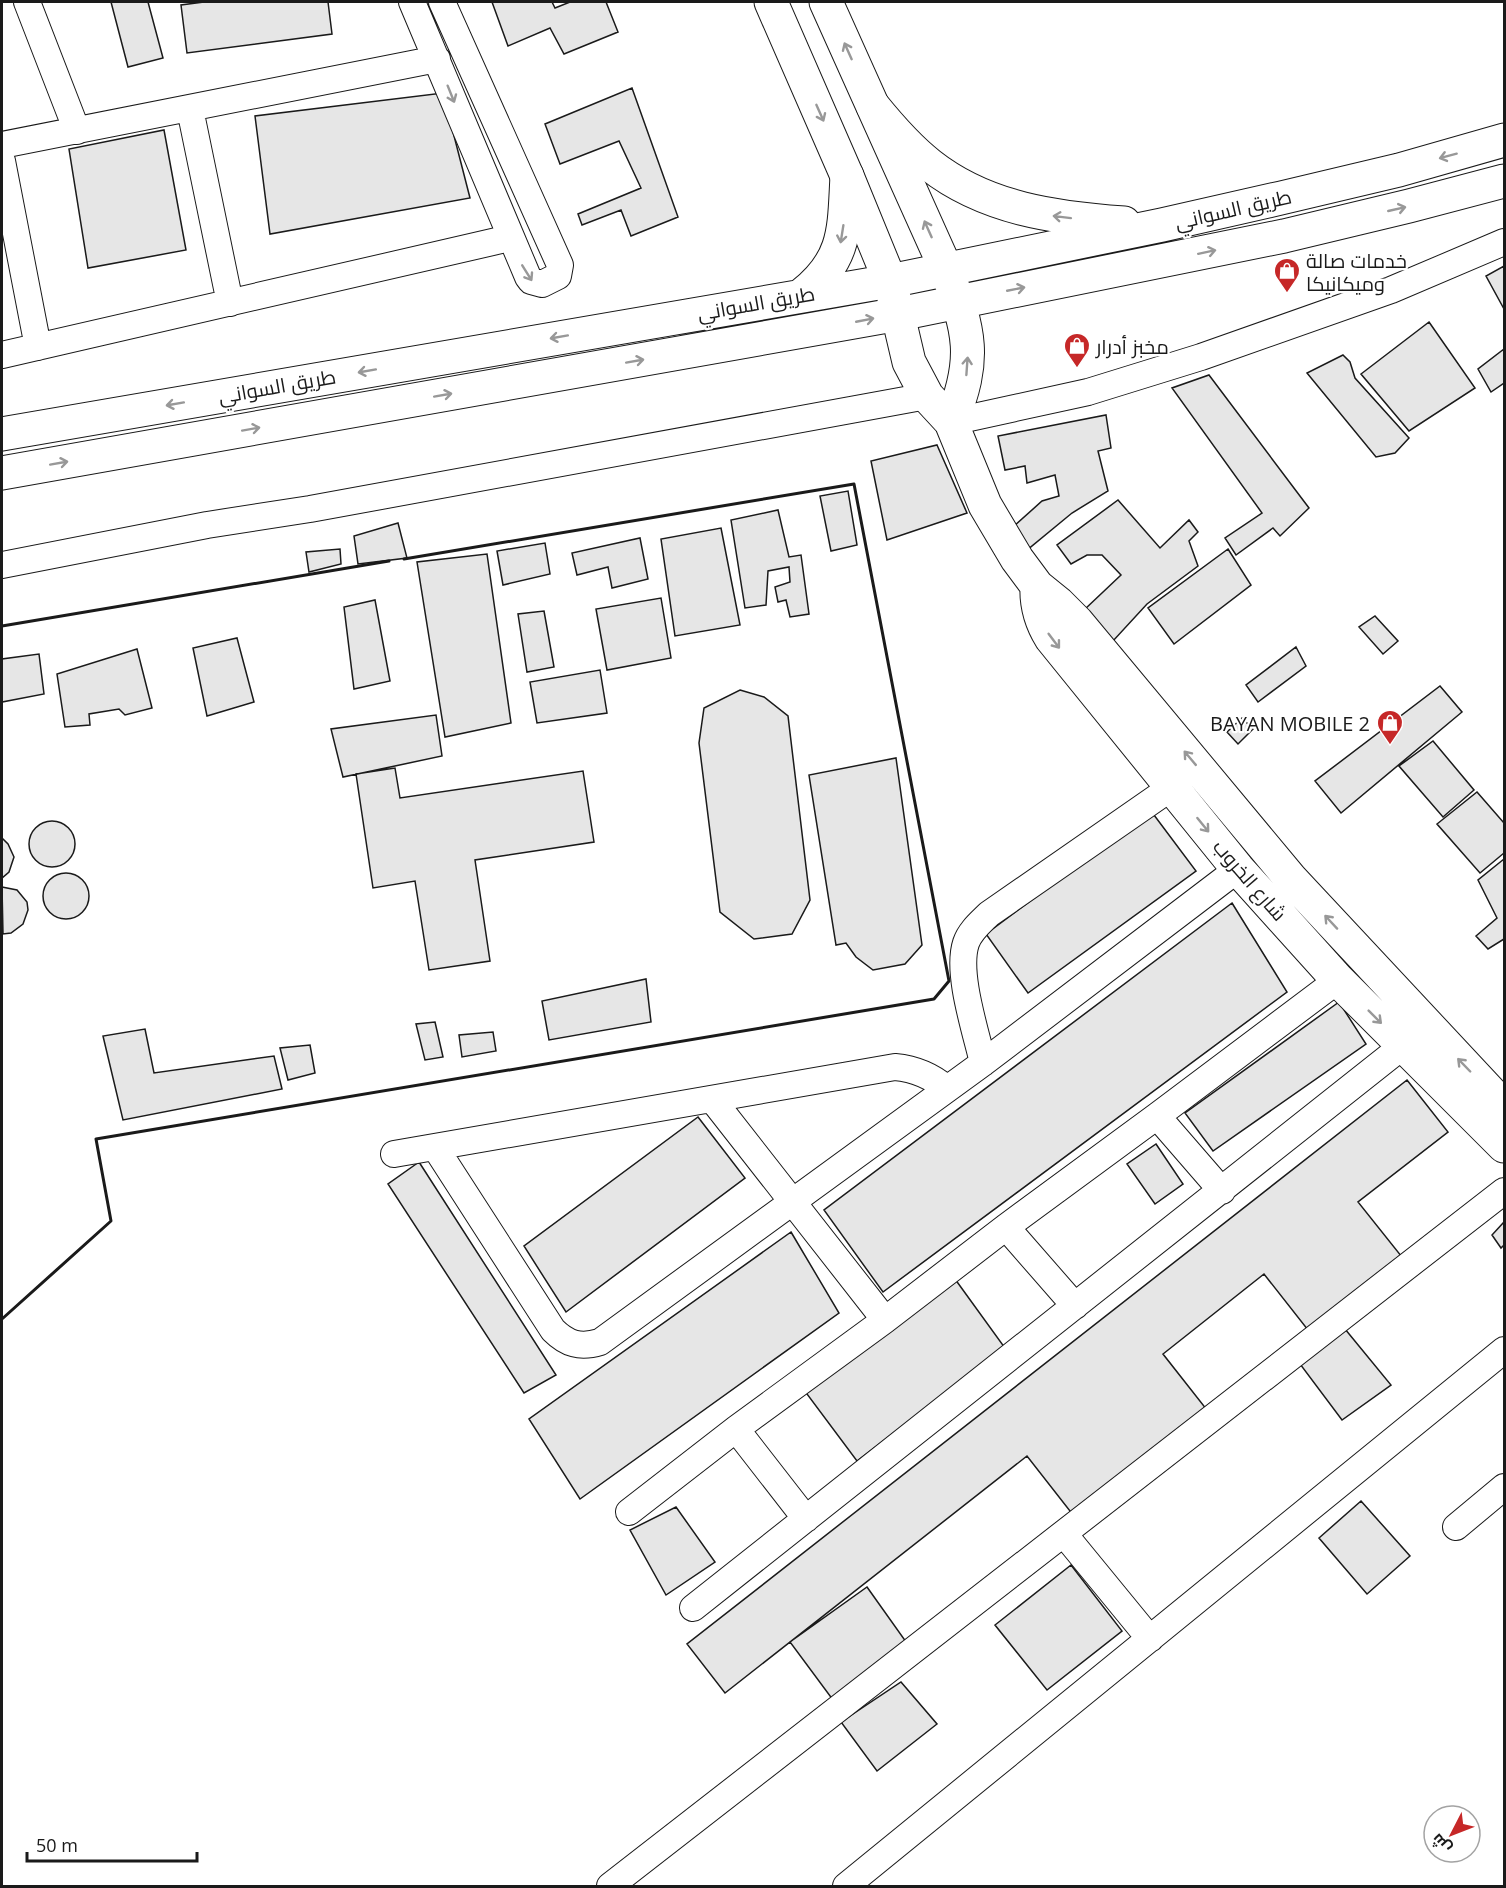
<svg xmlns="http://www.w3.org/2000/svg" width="1506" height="1888" viewBox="0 0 1506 1888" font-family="'Open Sans',Cairo,sans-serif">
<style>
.building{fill:#e6e6e6;stroke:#1a1a1a;stroke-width:1.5}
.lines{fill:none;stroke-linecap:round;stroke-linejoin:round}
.minor-casing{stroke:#1a1a1a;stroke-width:28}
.major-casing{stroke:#1a1a1a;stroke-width:35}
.highway-casing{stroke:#1a1a1a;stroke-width:35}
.minor{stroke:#fff;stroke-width:26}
.major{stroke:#fff;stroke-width:33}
.highway{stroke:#fff;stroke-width:33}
.wall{stroke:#1a1a1a;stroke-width:3}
.oneway{stroke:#989898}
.labels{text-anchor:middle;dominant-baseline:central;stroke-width:4.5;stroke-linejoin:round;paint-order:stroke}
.street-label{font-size:20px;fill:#1a1a1a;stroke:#fff}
.poi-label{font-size:20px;fill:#1a1a1a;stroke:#fff;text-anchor:start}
</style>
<rect width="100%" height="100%" fill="#fff"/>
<!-- building -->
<path class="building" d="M 111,2 L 148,2 L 163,58 L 128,67 Z
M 204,2 L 328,2 L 332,34 L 187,53 L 181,5 Z
M 492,2 L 552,2 L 555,8 L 570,2 L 606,2 L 618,32 L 564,54 L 550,28 L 508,46 Z
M 632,88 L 678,217 L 631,236 L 621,210 L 582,225 L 578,214 L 641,188 L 619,141 L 560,164 L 545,124 Z
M 443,93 L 470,198 L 270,234 L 255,116 Z
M 164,130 L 186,250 L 88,268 L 69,149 Z
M 1504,266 L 1504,309 L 1486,276 Z
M 1429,322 L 1475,388 L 1409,431 L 1361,374 Z
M 1504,349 L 1504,383 L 1491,392 L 1478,369 Z
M 1343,355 L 1350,362 L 1355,378 L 1409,438 L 1395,453 L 1376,457 L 1307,373 Z
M 1209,375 L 1309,508 L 1280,536 L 1273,528 L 1236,555 L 1225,538 L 1262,513 L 1172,388 Z
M 1106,415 L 1111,448 L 1098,451 L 1108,491 L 1072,513 L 1027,550 L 1013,527 L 1042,501 L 1059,496 L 1055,475 L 1027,483 L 1025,466 L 1005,470 L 998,436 Z
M 937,445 L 967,513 L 887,540 L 871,461 Z
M 848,491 L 857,545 L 831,551 L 820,496 Z
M 1118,500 L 1160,548 L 1189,520 L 1198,532 L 1189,541 L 1198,566 L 1147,604 L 1113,641 L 1084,610 L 1121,575 L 1102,555 L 1087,555 L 1071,564 L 1057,545 Z
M 778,510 L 789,557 L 801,555 L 809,614 L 790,617 L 786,600 L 778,602 L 775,587 L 790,582 L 789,567 L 768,571 L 766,605 L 745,608 L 731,520 Z
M 398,523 L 407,558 L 358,564 L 354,536 Z
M 721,528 L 740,625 L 675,636 L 661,539 Z
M 640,538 L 648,579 L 612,588 L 608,567 L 577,575 L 572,553 Z
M 545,543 L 550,574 L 503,585 L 497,551 Z
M 340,549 L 341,564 L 309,572 L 306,552 Z
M 1228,549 L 1251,585 L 1174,644 L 1148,608 Z
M 487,554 L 511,723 L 445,737 L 417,562 Z
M 661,598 L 671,658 L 607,670 L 596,609 Z
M 375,600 L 390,681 L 354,689 L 344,607 Z
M 544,611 L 554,667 L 527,672 L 518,614 Z
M 1375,616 L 1398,641 L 1383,654 L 1359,627 Z
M 237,638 L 254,702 L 207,716 L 193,648 Z
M 1296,647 L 1306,666 L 1258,702 L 1246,685 Z
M 137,649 L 152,708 L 125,715 L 119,709 L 89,714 L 90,725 L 65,727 L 57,674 Z
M 39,654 L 44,694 L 2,702 L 2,659 Z
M 600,670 L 607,713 L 537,723 L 530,682 Z
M 1440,686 L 1462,712 L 1341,813 L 1315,781 Z
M 740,690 L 764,697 L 788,716 L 810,900 L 792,934 L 754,939 L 720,912 L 699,743 L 704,708 Z
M 436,715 L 442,756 L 343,777 L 331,729 Z
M 1242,718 L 1253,729 L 1238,744 L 1227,732 Z
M 1433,741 L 1474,790 L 1443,817 L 1399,766 Z
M 896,758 L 922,945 L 905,964 L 873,970 L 856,957 L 846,943 L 836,945 L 809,775 Z
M 395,768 L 400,798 L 583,771 L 594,842 L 475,860 L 490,961 L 429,970 L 415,881 L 373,888 L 356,774 Z
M 1477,792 L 1504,823 L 1504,853 L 1480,873 L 1437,824 Z
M 1151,811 L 1196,871 L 1028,993 L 986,934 Z
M29 844a23 23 0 1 1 46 0a23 23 0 1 1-46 0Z
M 2,838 L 8,844 L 14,857 L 9,872 L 2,878 Z
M 1504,859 L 1504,939 L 1488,949 L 1476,936 L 1497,918 L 1478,880 Z
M43 896a23 23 0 1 1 46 0a23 23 0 1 1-46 0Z
M 2,887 L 17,890 L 27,902 L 28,910 L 23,924 L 11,933 L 3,934 Z
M 1232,903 L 1287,992 L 883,1292 L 824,1210 Z
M 646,979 L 651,1022 L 549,1040 L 542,1001 Z
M 1339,1002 L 1366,1044 L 1213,1151 L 1185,1113 Z
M 435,1022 L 443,1057 L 425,1060 L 416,1024 Z
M 145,1029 L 154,1073 L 274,1056 L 282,1089 L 123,1120 L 103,1036 Z
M 493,1032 L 496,1051 L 462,1057 L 459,1035 Z
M 310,1045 L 315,1073 L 288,1080 L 280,1048 Z
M 1407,1080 L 1448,1132 L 1358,1202 L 1402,1257 L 1308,1330 L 1264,1274 L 1163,1354 L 1211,1415 L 1077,1520 L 1027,1456 L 725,1693 L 687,1644 Z
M 698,1117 L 745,1178 L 566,1312 L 524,1246 Z
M 1156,1144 L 1183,1184 L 1155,1204 L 1127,1164 Z
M 419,1162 L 556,1375 L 524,1393 L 388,1184 Z
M 1504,1222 L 1504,1245 L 1501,1248 L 1492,1235 Z
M 791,1232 L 839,1313 L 580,1499 L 529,1419 Z
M 955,1279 L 1005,1348 L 857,1461 L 804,1390 Z
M 1345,1329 L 1391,1385 L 1342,1420 L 1300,1364 Z
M 1361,1501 L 1410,1556 L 1367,1594 L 1319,1538 Z
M 676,1507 L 715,1562 L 666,1595 L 630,1530 Z
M 1071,1565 L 1122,1631 L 1047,1690 L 995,1625 Z
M 867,1587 L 909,1646 L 833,1700 L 790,1642 Z
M 901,1682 L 937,1724 L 877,1771 L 841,1722 Z"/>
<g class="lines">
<defs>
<path id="minor" d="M 27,2 L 77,131
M 412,2 L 528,277 L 531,281 L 542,284 L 558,276 L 560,265 L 442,2
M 190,109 L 230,303
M 2,145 L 437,59
M 2,161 L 38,347
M 2,355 L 510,238
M 951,422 L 1088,392 L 1201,357 L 1391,290 L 1504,242
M 2,565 L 207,525 L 310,509 L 927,396
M 983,1063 C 976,1032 956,973 966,943 C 970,931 980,923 989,914 L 1172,787
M 712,1099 L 885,1320
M 1157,1116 L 1222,1191
M 435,1147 L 553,1330 C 567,1344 580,1348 600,1342 L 983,1063 L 1238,869
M 394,1154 L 895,1067 C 916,1069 932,1076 947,1089
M 1006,1227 L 1075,1306
M 736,1429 L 806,1519
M 629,1512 L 736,1429 L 885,1320 L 1006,1227 L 1157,1116 L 1338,980
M 1456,1527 L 1504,1487
M 1064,1534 L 1150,1639
M 693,1608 L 1404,1045
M 610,1886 L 1504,1191
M 846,1886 L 1504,1350"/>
<path id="major" d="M 771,2 L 847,176 L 890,281 L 909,362 L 927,396 L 951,422 L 985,505 L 1017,559 L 1037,586 L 1058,603 L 1077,622 L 1291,879 L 1504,1107
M 826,2 L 946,269 C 970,331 977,359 951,422
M 1037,586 C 1036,606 1041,622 1051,638 L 1238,869 L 1338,980 L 1504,1146"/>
<path id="highway" d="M 873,106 C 890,127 908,148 930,165 C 986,209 1056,218 1124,223
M 803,294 C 847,259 844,228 847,176
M 2,434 L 890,281 L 1162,225 L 1281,198 L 1399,170 L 1504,140
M 2,473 L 899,314 L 1284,236 L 1409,206 L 1504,181"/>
</defs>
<!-- minor casing -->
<use href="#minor" class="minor-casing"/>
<!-- major casing -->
<use href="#major" class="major-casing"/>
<!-- highway casing -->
<use href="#highway" class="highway-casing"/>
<!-- minor -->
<use href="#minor" class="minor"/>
<!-- major -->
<use href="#major" class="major"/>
<!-- highway -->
<use href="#highway" class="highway"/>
<!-- wall -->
<path class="wall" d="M 2,626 L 389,561
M 2,1319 L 111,1221 L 96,1139 L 934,999 L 949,981 L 854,484 L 404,559"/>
</g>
<!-- one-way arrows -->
<defs><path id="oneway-shaft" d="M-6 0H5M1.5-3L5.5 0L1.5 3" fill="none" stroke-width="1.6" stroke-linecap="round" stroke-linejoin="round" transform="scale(1.5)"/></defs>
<g class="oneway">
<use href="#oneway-shaft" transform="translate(848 51) rotate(-114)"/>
<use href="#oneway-shaft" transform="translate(451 94) rotate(68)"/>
<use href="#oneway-shaft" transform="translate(820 113) rotate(66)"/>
<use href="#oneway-shaft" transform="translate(1448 156) rotate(165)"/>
<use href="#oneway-shaft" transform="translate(1397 209) rotate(-13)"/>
<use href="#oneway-shaft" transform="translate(1062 217) rotate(-173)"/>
<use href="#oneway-shaft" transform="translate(928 229) rotate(-114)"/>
<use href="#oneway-shaft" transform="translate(842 234) rotate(99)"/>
<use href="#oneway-shaft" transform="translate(1207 252) rotate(-12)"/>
<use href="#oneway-shaft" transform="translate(527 273) rotate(58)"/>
<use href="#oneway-shaft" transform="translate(1016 289) rotate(-11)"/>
<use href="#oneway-shaft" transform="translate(865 320) rotate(-11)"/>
<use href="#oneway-shaft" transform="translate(559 337) rotate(170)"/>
<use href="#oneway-shaft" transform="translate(635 361) rotate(-10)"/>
<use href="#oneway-shaft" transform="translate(967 366) rotate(-86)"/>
<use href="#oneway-shaft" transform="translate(367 371) rotate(170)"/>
<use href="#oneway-shaft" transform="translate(443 395) rotate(-10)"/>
<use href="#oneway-shaft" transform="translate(175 404) rotate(170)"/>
<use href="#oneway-shaft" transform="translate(251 429) rotate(-10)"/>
<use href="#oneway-shaft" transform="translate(59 463) rotate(-10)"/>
<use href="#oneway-shaft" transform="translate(1054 641) rotate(53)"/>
<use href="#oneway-shaft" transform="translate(1190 758) rotate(-130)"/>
<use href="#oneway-shaft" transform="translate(1203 825) rotate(51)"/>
<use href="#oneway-shaft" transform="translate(1331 922) rotate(-133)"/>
<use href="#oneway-shaft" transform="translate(1375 1017) rotate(45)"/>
<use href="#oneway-shaft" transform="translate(1464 1065) rotate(-134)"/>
</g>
<!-- icons -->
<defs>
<symbol id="shop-pin" viewBox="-11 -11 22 30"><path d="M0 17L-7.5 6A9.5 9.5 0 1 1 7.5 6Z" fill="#c62828" stroke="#fff"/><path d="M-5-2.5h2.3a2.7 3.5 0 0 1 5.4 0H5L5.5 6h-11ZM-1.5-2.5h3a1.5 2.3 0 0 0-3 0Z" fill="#fff"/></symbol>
</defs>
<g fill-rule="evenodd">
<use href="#shop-pin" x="1272" y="256" width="30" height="40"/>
<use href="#shop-pin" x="1062" y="331" width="30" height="40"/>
<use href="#shop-pin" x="1375" y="708" width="30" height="40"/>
</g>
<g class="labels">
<!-- street labels -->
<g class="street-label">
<text transform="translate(1233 209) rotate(-13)">طريق السواني</text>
<text transform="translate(756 303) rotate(-10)">طريق السواني</text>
<text transform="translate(277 386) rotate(-10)">طريق السواني</text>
<text transform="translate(1250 880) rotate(49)">شارع الخروب</text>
</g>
<!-- poi labels -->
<g class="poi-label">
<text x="1306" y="260">خدمات صالة<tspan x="1306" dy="23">وميكانيكا</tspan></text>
<text x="1096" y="346">مخبز أدرار</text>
<text x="1370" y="723" text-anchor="end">BAYAN MOBILE 2</text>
</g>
</g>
<!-- border -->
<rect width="1506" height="1888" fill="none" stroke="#1a1a1a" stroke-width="6"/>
<!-- north arrow -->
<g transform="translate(1452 1834) rotate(228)"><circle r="28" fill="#ffffff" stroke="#a3a3a3" stroke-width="1.5"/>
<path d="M0-4.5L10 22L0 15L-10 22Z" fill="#c62828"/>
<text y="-9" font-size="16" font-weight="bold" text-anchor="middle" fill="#1a1a1a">ش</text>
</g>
<!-- scale -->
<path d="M27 1852v9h170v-9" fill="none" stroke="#1a1a1a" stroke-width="3"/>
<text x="36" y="1852" font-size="18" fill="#1a1a1a" stroke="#ffffff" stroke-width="4.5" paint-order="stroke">50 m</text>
</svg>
